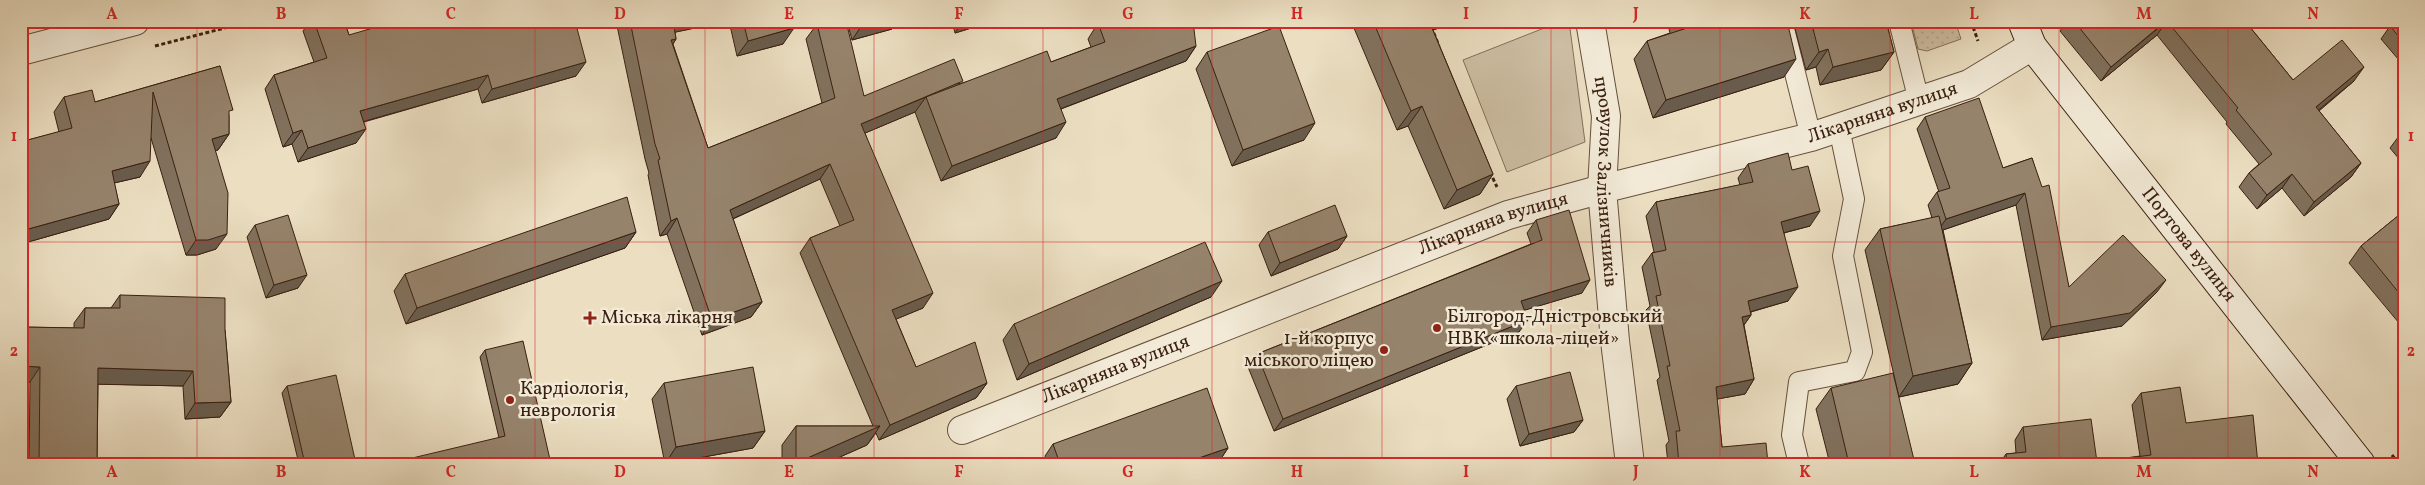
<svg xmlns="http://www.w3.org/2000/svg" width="2425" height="485" viewBox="0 0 2425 485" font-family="Vollkorn,serif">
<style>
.grass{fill:url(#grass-dots);stroke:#846f5a}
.pitch{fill:#cdbea3;stroke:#846f5a}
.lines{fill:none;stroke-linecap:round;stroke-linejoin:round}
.service-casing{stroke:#66503c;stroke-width:22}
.minor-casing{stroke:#66503c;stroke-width:30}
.secondary-casing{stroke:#3a2010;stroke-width:30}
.path{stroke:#3a2010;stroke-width:3;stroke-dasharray:4 2.5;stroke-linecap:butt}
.service{stroke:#f2ead7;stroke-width:20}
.minor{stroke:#f2ead7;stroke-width:28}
.secondary{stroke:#f2ead7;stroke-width:28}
.wall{fill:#81715d;stroke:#3a2010}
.shaded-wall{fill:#695c4c;stroke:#3a2010}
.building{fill:#96836c;stroke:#3a2010}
.grid{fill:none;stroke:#d62828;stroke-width:1;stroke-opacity:0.55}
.poi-dot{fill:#8f2418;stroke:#f2ead7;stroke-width:2}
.labels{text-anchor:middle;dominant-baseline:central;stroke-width:5;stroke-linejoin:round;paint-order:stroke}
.street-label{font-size:19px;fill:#3a2010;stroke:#f2ead7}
.poi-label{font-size:19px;fill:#3a2010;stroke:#f2ead7;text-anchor:start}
.neatline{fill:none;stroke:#d62828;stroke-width:2}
.grid-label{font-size:16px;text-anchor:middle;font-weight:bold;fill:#d62828}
</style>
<defs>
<pattern id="grass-dots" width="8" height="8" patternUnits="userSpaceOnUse" patternTransform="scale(1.25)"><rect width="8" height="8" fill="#cdbea3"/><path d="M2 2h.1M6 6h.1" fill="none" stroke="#b1a38b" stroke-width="1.8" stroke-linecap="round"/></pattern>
</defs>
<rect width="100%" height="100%" fill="#ebdec1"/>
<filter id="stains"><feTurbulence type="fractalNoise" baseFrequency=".004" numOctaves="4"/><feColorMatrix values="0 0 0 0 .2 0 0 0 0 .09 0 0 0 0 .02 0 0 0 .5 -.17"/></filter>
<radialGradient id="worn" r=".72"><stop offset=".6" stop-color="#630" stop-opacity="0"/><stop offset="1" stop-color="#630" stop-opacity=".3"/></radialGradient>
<!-- grass -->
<path class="grass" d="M 1911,21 L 1955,21 L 1961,39 L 1927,51 L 1918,49 Z"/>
<!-- pitch -->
<path class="pitch" d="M 1562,21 L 1569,21 L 1585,142 L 1507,172 L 1463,60 Z"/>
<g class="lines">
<defs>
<path id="service" d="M 1782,21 L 1811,137
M 1899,21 L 1919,101
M 1799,464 L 1792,435 L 1799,382 L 1855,371 L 1862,352 L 1843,256 L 1854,199 L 1839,128"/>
<g id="minor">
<path id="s1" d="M 1590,21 L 1606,116 L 1602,189 L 1615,341 L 1630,464"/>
<path d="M 21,51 L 135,21"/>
<path id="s2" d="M 962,430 L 1508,215 L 1602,189 L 1811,137 L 1969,84 L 2032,46"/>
</g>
<g id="secondary">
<path id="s3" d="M 2022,21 L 2032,46 L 2361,464"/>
</g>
</defs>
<!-- service casing -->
<use href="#service" class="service-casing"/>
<!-- minor casing -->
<use href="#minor" class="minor-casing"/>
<!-- secondary casing -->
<use href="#secondary" class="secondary-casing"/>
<!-- path -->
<path class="path" d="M 1429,21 L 1439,46
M 1971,21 L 1978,41
M 155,46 L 252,21
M 1490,172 L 1497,187
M 2392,455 L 2399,464"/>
<!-- service -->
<use href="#service" class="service"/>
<!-- minor -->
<use href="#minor" class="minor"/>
<!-- secondary -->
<use href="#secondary" class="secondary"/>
</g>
<!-- wall -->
<path class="wall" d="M 310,21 L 344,21 L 349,35 L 576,76 L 482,103 L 478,89 L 364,122 L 356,143 L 298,162 L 292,144 L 283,147 L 265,89 L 274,75 L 314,62 L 303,31 Z
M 616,21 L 728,21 L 675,32 L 676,39 L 673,44 L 708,148 L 822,103 L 806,39 L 817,24 L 864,96 L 962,83 L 1051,62 L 1091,47 L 1088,39 L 1098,23 L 1196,46 L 1186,61 L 1061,109 L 1056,138 L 941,181 L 915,112 L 865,133 L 923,308 L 896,319 L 916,367 L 987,383 L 976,398 L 879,440 L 876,433 L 867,445 L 824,464 L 782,464 L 782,445 L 796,426 L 873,426 L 800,253 L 810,238 L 840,226 L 820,179 L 733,219 L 762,302 L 751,317 L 702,335 L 667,234 L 660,236 L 648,175 L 649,173 L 645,159 Z
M 729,21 L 792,21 L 783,44 L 737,56 Z
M 847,21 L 898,21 L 892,29 L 852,40 Z
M 952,21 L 984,21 L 981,25 L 955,33 Z
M 1351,21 L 1458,21 L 1433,30 L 1493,174 L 1480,194 L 1444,209 L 1408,126 L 1397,130 Z
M 1667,21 L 1787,21 L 1784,77 L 1653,118 L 1634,59 L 1647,41 L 1670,33 Z
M 1793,21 L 1886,21 L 1894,52 L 1881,70 L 1820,85 L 1816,67 L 1806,70 Z
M 2067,21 L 2245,21 L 2293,80 L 2354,81 L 2319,111 L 2361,163 L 2351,177 L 2304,216 L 2282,188 L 2257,209 L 2239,187 L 2249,173 L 2259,164 L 2226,124 L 2227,122 L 2157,35 L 2101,81 L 2060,31 Z
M 2404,21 L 2404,66 L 2381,39 L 2390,26 Z
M 1207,52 L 1304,140 L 1232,166 L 1196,69 Z
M 220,66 L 229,116 L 229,134 L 218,150 L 215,151 L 216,249 L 197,255 L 186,255 L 151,138 L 140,177 L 114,183 L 119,204 L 109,219 L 21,244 L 21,131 L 24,141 L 59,132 L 54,112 L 64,97 L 95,102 Z
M 1925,117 L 2003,168 L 2032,158 L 2069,287 L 2157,292 L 2122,326 L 2042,340 L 2016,205 L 1943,230 L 1972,363 L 1958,384 L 1899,397 L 1865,250 L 1880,229 L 1932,218 L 1928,205 L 1937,192 L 1939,192 L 1917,129 Z
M 2404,132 L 2404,165 L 2390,148 L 2399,136 Z
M 1748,164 L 1792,170 L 1810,226 L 1784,233 L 1788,301 L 1751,312 L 1751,315 L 1744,325 L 1754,379 L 1745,394 L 1717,399 L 1722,447 L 1768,464 L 1668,464 L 1666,445 L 1669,441 L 1657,380 L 1660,377 L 1646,310 L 1650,306 L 1642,267 L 1652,253 L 1654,252 L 1646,216 L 1656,202 L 1740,185 L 1738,178 Z
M 2404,211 L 2404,329 L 2349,263 L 2361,246 Z
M 1536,220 L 1582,293 L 1524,310 L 1519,332 L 1274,431 L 1248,367 L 1257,354 L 1531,244 L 1527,233 Z
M 255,225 L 298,288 L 266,298 L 247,237 Z
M 636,232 L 625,248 L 406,324 L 394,291 L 405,274 Z
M 1268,232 L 1347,236 L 1338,249 L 1271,276 L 1259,245 Z
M 120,295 L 225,330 L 231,402 L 220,417 L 185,419 L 183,386 L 98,384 L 97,459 L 94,464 L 29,464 L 30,382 L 21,382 L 21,327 L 74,328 L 74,323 L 85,308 L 111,308 Z
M 1211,297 L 1017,380 L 1003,340 L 1014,324 Z
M 485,350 L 551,464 L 499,438 L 480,357 Z
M 664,383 L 765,431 L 753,448 L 665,464 L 652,399 Z
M 287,386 L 356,464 L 299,464 L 282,393 Z
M 1516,386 L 1583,420 L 1574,432 L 1520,446 L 1507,399 Z
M 1831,388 L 1915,464 L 1830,464 L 1816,409 Z
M 2141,393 L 2186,423 L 2258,464 L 1999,464 L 2006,454 L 2016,453 L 2015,440 L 2023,427 L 2097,462 L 2140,456 L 2132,405 Z
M 1053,444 L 1228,448 L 1220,460 L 1208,464 L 1048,464 L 1045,456 Z"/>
<!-- shaded-wall -->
<path class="shaded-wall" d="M 672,21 L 728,21 L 662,35 Z
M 875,21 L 898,21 L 892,29 L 852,40 L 862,25 Z
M 963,21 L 984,21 L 981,25 L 955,33 Z
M 1424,21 L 1458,21 L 1414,37 Z
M 2167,21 L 2157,35 L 2101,81 L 2111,67 Z
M 794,28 L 783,44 L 737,56 L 748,41 Z
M 676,39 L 666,54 L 671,40 Z
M 1196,46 L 1186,61 L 1047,114 L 1057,99 Z
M 1828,49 L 1816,67 L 1806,70 L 1819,52 Z
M 1894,52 L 1881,70 L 1820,85 L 1833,67 Z
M 1796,59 L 1784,77 L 1653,118 L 1666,100 Z
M 586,62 L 576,76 L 482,103 L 492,89 Z
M 2364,67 L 2354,81 L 2305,121 L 2316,107 Z
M 488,75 L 478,89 L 351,125 L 360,111 Z
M 926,97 L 915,112 L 851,139 L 861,124 Z
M 1422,106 L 1408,126 L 1397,130 L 1411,111 Z
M 1066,122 L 1056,138 L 941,181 L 952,166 Z
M 1315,123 L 1304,140 L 1232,166 L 1243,150 Z
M 366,129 L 356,143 L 298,162 L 308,148 Z
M 302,130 L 292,144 L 283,147 L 293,133 Z
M 229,134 L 218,150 L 201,155 L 212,139 Z
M 150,161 L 140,177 L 101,186 L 112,171 Z
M 2361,163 L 2351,177 L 2304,216 L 2314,202 Z
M 830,164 L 820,179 L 719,225 L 730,210 Z
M 1493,174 L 1480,194 L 1444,209 L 1457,190 Z
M 2292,174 L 2282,188 L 2257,209 L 2267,195 Z
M 2025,193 L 2016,205 L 1937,232 L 1946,219 Z
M 119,204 L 109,219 L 21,244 L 21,231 Z
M 1820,211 L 1810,226 L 1771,236 L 1781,222 Z
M 677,218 L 667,234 L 660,236 L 671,221 Z
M 636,232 L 625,248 L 406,324 L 417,308 Z
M 227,234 L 216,249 L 197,255 L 186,255 L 196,240 Z
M 1347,236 L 1338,249 L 1271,276 L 1280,263 Z
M 307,275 L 298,288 L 266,298 L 274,285 Z
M 1590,280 L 1582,293 L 1512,314 L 1521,301 Z
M 2166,280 L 2157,292 L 2122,326 L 2042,340 L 2051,327 Z
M 1222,281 L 1211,297 L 1017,380 L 1029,364 Z
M 1798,287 L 1788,301 L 1739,315 L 1748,301 Z
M 933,293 L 923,308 L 882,325 L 892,310 Z
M 762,302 L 751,317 L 702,335 L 712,320 Z
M 1751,315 L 1741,329 L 1742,317 Z
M 1528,320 L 1519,332 L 1274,431 L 1283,419 Z
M 1972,363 L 1958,384 L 1899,397 L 1913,376 Z
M 21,366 L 40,367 L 30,382 L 21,382 Z
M 98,368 L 193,371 L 183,386 L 88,384 Z
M 1754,379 L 1745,394 L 1706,401 L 1716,387 Z
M 987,383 L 976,398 L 879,440 L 890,425 Z
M 231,402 L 220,417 L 185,419 L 195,403 Z
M 1583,420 L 1574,432 L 1520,446 L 1529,434 Z
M 880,426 L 867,445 L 824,464 L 795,464 L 796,463 Z
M 765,431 L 753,448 L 665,464 L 676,447 Z
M 1228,448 L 1220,460 L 1208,464 L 1188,464 L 1190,461 Z
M 80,459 L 97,459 L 94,464 L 77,464 Z"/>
<!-- building -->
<path class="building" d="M 314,21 L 344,21 L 349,35 L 397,21 L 575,21 L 586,62 L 492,89 L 488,75 L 360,111 L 366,129 L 308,148 L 302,130 L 293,133 L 274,75 L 327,58 Z
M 630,21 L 673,21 L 676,39 L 671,40 L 708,148 L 835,98 L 817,24 L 830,21 L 846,21 L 864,96 L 954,59 L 963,81 L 861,124 L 933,293 L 892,310 L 916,367 L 975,342 L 987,383 L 890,425 L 810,238 L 854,220 L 830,164 L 730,210 L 762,302 L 712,320 L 677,218 L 671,221 L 658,160 L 660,159 L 655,144 Z
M 743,21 L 792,21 L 794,28 L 748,41 Z
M 861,21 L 875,21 L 862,25 Z
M 1104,21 L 1193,21 L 1196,46 L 1057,99 L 1066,122 L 952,166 L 926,97 L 1047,51 L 1051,62 L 1105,42 L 1098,23 Z
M 1373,21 L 1429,21 L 1493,174 L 1457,190 L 1422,106 L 1411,111 Z
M 1685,21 L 1787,21 L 1796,59 L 1666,100 L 1647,41 L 1687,28 Z
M 1811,21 L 1886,21 L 1894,52 L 1833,67 L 1828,49 L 1819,52 Z
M 2074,21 L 2166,21 L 2111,67 Z
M 2167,21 L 2245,21 L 2293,80 L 2342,40 L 2364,67 L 2316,107 L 2361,163 L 2314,202 L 2292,174 L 2267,195 L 2249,173 L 2272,154 L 2236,110 L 2238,108 Z
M 2396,21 L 2404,21 L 2404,43 L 2390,26 Z
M 1279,26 L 1315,123 L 1243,150 L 1207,52 Z
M 220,66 L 233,110 L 229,111 L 229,134 L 212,139 L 228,193 L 227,234 L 208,240 L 196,240 L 153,92 L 150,161 L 112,171 L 119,204 L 21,231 L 21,131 L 24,141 L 72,128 L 64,97 L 92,90 L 95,102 Z
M 1979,98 L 2003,168 L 2032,158 L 2042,187 L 2049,185 L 2069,287 L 2123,235 L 2166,280 L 2130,313 L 2051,327 L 2025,193 L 1946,219 L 1937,192 L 1950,188 L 1925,117 Z
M 2404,132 L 2404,142 L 2399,136 Z
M 1788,153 L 1792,170 L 1808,166 L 1820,211 L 1781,222 L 1798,287 L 1748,301 L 1751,315 L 1742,317 L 1754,379 L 1716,387 L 1722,447 L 1766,443 L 1768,464 L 1679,464 L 1676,431 L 1680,431 L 1667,366 L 1670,366 L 1656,296 L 1661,295 L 1652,253 L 1666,250 L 1656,202 L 1753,182 L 1748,164 Z
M 627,197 L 636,232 L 417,308 L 405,274 Z
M 1335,205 L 1347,236 L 1280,263 L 1268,232 Z
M 1569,210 L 1590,280 L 1521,301 L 1528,320 L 1283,419 L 1257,354 L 1542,240 L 1536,220 Z
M 2404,211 L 2404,299 L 2361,246 Z
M 288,215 L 307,275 L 274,285 L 255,225 Z
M 1939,216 L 1972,363 L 1913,376 L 1880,229 Z
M 1205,242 L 1222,281 L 1029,364 L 1014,324 Z
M 120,295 L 225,298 L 225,330 L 231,402 L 195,403 L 193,371 L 98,368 L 97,459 L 80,459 L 80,464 L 39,464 L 40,367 L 21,366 L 21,327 L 84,328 L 85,308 L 120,308 Z
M 523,341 L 551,464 L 387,464 L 505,436 L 485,350 Z
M 753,367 L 765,431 L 676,447 L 664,383 Z
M 1570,372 L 1583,420 L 1529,434 L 1516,386 Z
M 1893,373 L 1915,464 L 1849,464 L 1831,388 Z
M 336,375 L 356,464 L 305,464 L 287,386 Z
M 2180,387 L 2186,423 L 2253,415 L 2258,464 L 2007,464 L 2006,454 L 2026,452 L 2023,427 L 2091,419 L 2097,462 L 2151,455 L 2141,393 Z
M 1207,388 L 1228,448 L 1190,461 L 1191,464 L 1060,464 L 1053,444 Z
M 796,426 L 880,426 L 796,463 Z
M 928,459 L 929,464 L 911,464 Z"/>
<!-- grid -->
<path class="grid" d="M 197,21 L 197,464M 366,21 L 366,464M 535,21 L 535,464M 705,21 L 705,464M 874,21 L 874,464M 1043,21 L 1043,464M 1212,21 L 1212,464M 1382,21 L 1382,464M 1551,21 L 1551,464M 1720,21 L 1720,464M 1890,21 L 1890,464M 2059,21 L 2059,464M 2228,21 L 2228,464M 21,242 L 2404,242"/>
<!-- markers -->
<g class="poi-dot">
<path d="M587.5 310.5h5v5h5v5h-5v5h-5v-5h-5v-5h5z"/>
<circle cx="1437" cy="328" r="5"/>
<circle cx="1384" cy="350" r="5"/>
<circle cx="510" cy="400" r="5"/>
</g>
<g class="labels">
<!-- street labels -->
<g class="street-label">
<text stroke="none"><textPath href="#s2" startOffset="975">Лікарняна вулиця</textPath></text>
<text stroke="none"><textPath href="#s1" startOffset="162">провулок Залізничників</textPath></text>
<text stroke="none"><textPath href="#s2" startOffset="570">Лікарняна вулиця</textPath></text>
<text stroke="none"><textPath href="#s3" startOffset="280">Портова вулиця</textPath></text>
<text stroke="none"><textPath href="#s2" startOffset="165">Лікарняна вулиця</textPath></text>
</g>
<!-- poi labels -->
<g class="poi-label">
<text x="1447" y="317">Білгород-Дністровський<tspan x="1447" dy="22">НВК «школа-ліцей»</tspan></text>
<text x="601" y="318">Міська лікарня</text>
<text x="1374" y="339" text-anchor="end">1-й корпус<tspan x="1374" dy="22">міського ліцею</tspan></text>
<text x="520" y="389">Кардіологія,<tspan x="520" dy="22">неврологія</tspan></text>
</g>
</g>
<!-- margin -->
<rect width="2425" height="485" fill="none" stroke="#ebdec1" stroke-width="55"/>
<rect x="28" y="28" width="2370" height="430" class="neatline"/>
<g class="grid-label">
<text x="112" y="19">A</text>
<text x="281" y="19">B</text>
<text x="451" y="19">C</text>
<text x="620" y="19">D</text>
<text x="789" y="19">E</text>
<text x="959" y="19">F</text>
<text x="1128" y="19">G</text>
<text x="1297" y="19">H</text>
<text x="1466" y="19">I</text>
<text x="1636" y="19">J</text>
<text x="1805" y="19">K</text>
<text x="1974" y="19">L</text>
<text x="2144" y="19">M</text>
<text x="2313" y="19">N</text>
<text x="14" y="141">1</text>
<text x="2411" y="141">1</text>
<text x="14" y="356">2</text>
<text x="2411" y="356">2</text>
<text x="112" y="477">A</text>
<text x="281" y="477">B</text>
<text x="451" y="477">C</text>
<text x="620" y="477">D</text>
<text x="789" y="477">E</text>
<text x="959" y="477">F</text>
<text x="1128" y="477">G</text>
<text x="1297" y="477">H</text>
<text x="1466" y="477">I</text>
<text x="1636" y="477">J</text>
<text x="1805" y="477">K</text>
<text x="1974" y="477">L</text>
<text x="2144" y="477">M</text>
<text x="2313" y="477">N</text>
</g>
<rect width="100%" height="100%" filter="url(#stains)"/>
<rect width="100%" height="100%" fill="url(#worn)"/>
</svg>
